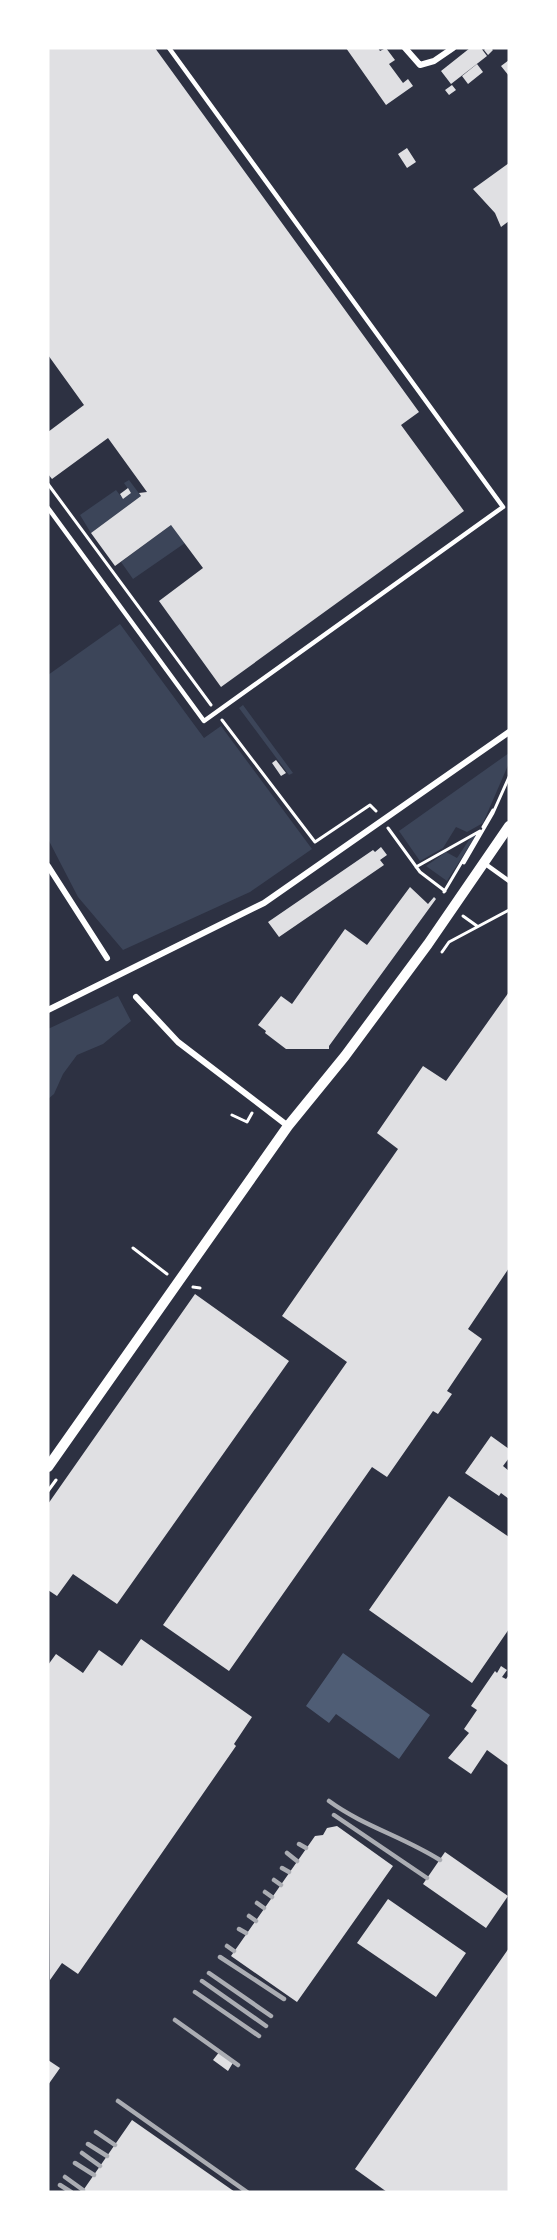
<svg xmlns="http://www.w3.org/2000/svg" width="557" height="2240" viewBox="0 0 557 2240" font-family="Figtree,sans-serif">
<style>
.green{fill:#3c4559}
.water{fill:#4f5d75}
.building{fill:#e0e0e3}
.lines{fill:none;stroke-linecap:round;stroke-linejoin:round}
.path{stroke:#fff;stroke-width:3}
.service{stroke:#fff;stroke-width:4.5}
.minor{stroke:#fff;stroke-width:6}
.tertiary{stroke:#fff;stroke-width:10}
.rail{stroke:#abadb3;stroke-width:4.5}
</style>
<rect width="100%" height="100%" fill="#2d3142"/>
<!-- green -->
<path class="green" d="M 129,480 L 141,496 L 91,533 L 80,515 L 116,490 L 123,499 L 131,493 L 124,483 Z
M 171,525 L 185,543 L 133,579 L 121,562 Z
M 120,624 L 204,738 L 221,726 L 312,849 L 250,892 L 123,950 L 78,897 L 48,839 L 48,675 Z
M 243,705 L 293,773 L 289,775 L 239,708 Z
M 509,753 L 509,763 L 483,823 L 467,832 L 456,827 L 443,848 L 420,861 L 399,831 Z
M 478,832 L 447,881 L 426,866 L 446,852 L 457,858 L 471,837 Z
M 118,996 L 131,1021 L 103,1044 L 77,1055 L 63,1074 L 54,1094 L 48,1099 L 48,1029 Z"/>
<!-- water -->
<path class="water" d="M 343,1653 L 430,1715 L 399,1759 L 336,1714 L 329,1723 L 306,1706 Z"/>
<!-- building -->
<path class="building" d="M 48,48 L 155,48 L 419,412 L 401,425 L 464,511 L 221,687 L 159,601 L 203,568 L 171,525 L 115,566 L 91,533 L 141,496 L 139,493 L 147,492 L 108,438 L 52,479 L 48,474 L 48,432 L 84,405 L 48,355 Z
M 346,48 L 378,48 L 380,51 L 386,48 L 395,60 L 389,64 L 403,83 L 408,79 L 413,86 L 386,105 Z
M 470,48 L 481,48 L 487,56 L 451,84 L 441,71 Z
M 486,48 L 491,48 L 493,50 L 488,55 L 484,50 Z
M 509,60 L 509,76 L 501,66 Z
M 477,64 L 483,72 L 468,84 L 462,76 Z
M 452,85 L 456,90 L 449,95 L 445,90 Z
M 407,148 L 416,162 L 407,168 L 398,154 Z
M 509,163 L 509,221 L 501,227 L 495,213 L 473,189 Z
M 128,488 L 131,493 L 123,499 L 120,494 Z
M 276,760 L 286,773 L 281,776 L 272,763 Z
M 381,847 L 387,855 L 380,860 L 384,865 L 279,937 L 268,922 L 373,850 L 375,852 Z
M 410,887 L 428,904 L 434,897 L 436,899 L 329,1046 L 329,1049 L 286,1049 L 265,1033 L 266,1031 L 258,1025 L 281,996 L 292,1004 L 345,929 L 367,945 Z
M 509,992 L 509,1268 L 468,1329 L 482,1339 L 447,1391 L 452,1394 L 438,1414 L 433,1411 L 387,1477 L 372,1467 L 229,1671 L 163,1625 L 347,1362 L 282,1316 L 398,1149 L 377,1133 L 423,1066 L 446,1081 Z
M 195,1294 L 289,1361 L 117,1604 L 73,1574 L 57,1596 L 48,1590 L 48,1504 Z
M 491,1436 L 509,1449 L 509,1458 L 503,1466 L 509,1471 L 509,1499 L 501,1493 L 499,1496 L 465,1473 Z
M 449,1496 L 509,1537 L 509,1629 L 472,1683 L 369,1610 Z
M 141,1639 L 252,1717 L 234,1744 L 236,1746 L 78,1974 L 62,1963 L 50,1980 L 48,1665 L 56,1654 L 83,1673 L 99,1650 L 122,1666 Z
M 501,1666 L 507,1670 L 502,1677 L 506,1679 L 509,1675 L 509,1766 L 487,1750 L 471,1774 L 448,1758 L 469,1733 L 464,1729 L 477,1710 L 471,1706 L 495,1671 L 497,1673 Z
M 337,1826 L 393,1866 L 297,2002 L 231,1956 L 315,1836 L 323,1835 L 327,1828 Z
M 445,1852 L 508,1896 L 486,1928 L 423,1884 Z
M 388,1899 L 466,1953 L 436,1997 L 357,1943 Z
M 509,1948 L 509,2192 L 387,2192 L 355,2169 Z
M 220,2051 L 234,2061 L 228,2071 L 213,2060 Z
M 48,2060 L 60,2068 L 48,2085 Z
M 132,2120 L 235,2192 L 82,2192 Z"/>
<g class="lines">
<!-- path -->
<path class="path" d="M 48,484 L 211,705
M 222,720 L 315,842 L 370,805 L 376,811
M 483,827 L 493,810
M 388,828 L 420,872 L 445,891
M 464,863 L 493,813 L 509,777
M 416,867 L 480,831
M 444,892 L 479,833
M 463,916 L 477,926
M 442,952 L 449,942 L 509,910
M 232,1115 L 247,1122 L 252,1113
M 133,1248 L 167,1274
M 193,1287 L 200,1288
M 48,1491 L 56,1480"/>
<!-- service -->
<path class="service" d="M 48,508 L 204,721 L 503,507 L 169,48
M 484,863 L 509,881"/>
<!-- minor -->
<path class="minor" d="M 405,48 L 420,65 L 434,61 L 453,48
M 48,866 L 107,958
M 136,997 L 178,1042 L 288,1126
M 48,1010 L 264,903 L 509,732"/>
<!-- tertiary -->
<path class="tertiary" d="M 48,1467 L 288,1126 L 345,1056 L 428,944 L 509,826"/>
<!-- rail -->
<path class="rail" d="M 329,1801 C 363,1826 404,1837 440,1860
M 334,1815 L 427,1878
M 299,1844 L 306,1848
M 287,1853 L 297,1861
M 282,1868 L 289,1872
M 274,1880 L 281,1885
M 265,1892 L 272,1897
M 257,1903 L 264,1908
M 249,1916 L 256,1921
M 239,1929 L 246,1933
M 227,1946 L 234,1951
M 220,1957 L 284,1999
M 209,1973 L 271,2016
M 202,1981 L 266,2026
M 195,1992 L 259,2036
M 175,2020 L 238,2065
M 118,2101 L 247,2192
M 96,2132 L 115,2145
M 88,2144 L 107,2156
M 82,2153 L 100,2166
M 75,2163 L 94,2175
M 65,2177 L 83,2190
M 60,2185 L 71,2192"/>
</g>
<!-- border -->
<rect width="557" height="2240" fill="none" stroke="#ffffff" stroke-width="99"/>
</svg>
